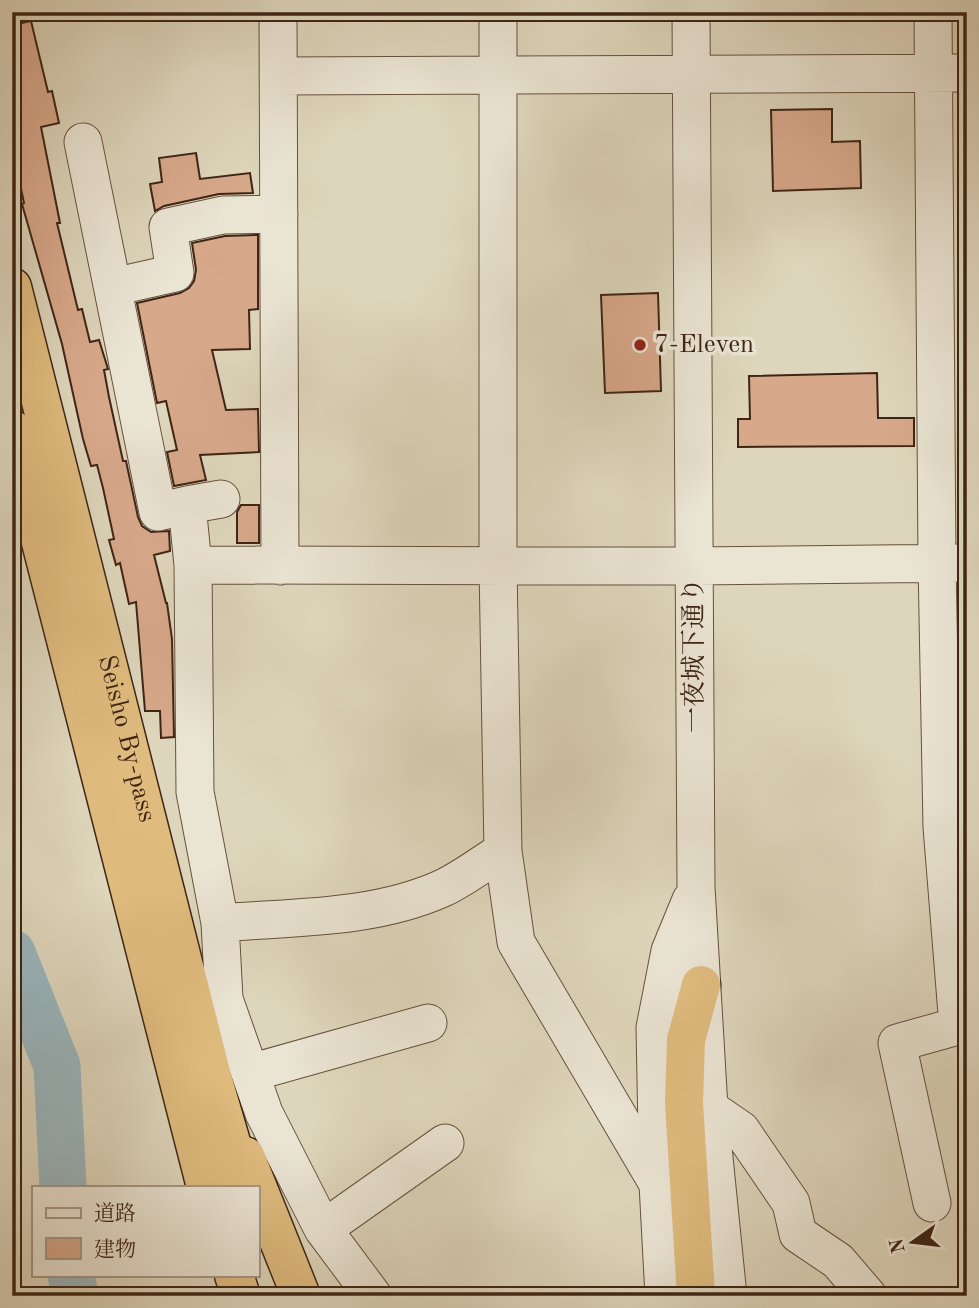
<svg xmlns="http://www.w3.org/2000/svg" width="979" height="1308" viewBox="0 0 979 1308" font-family="'Old Standard TT','Noto Serif JP',serif">
<style>
.lines{fill:none;stroke-linecap:round;stroke-linejoin:round}
.river{stroke:#9ab6bd;stroke-width:47}
.building{fill:#d8a88b;stroke:#3e2514;stroke-width:2}
.minor-casing{stroke:#66513e;stroke-width:39}
.highway-casing{stroke:#3e2514;stroke-width:41}
.minor{stroke:#eae4d3;stroke-width:37}
.highway{stroke:#dfbb7e;stroke-width:38}
.poi-dot{fill:#8f2418;stroke:#eae4d3;stroke-width:2.5}
.labels{text-anchor:middle;dominant-baseline:central;stroke-width:7;stroke-linejoin:round;paint-order:stroke}
.poi-label{font-size:26px;fill:#3e2514;stroke:#eae4d3;text-anchor:start}
.street-label{font-size:26px;fill:#3e2514;stroke:#eae4d3}
</style>
<rect width="100%" height="100%" fill="#ded6bc"/>
<filter id="stains"><feTurbulence type="fractalNoise" baseFrequency=".00286" numOctaves="4"/><feColorMatrix values="0 0 0 0 .2 0 0 0 0 .09 0 0 0 0 .02 0 0 0 .5 -.17"/></filter>
<radialGradient id="worn" r=".72"><stop offset=".6" stop-color="#630" stop-opacity="0"/><stop offset="1" stop-color="#630" stop-opacity=".3"/></radialGradient>
<g class="lines">
<!-- river -->
<path class="river" d="M 12,953 L 57,1066 L 63,1187
M 71,1275 L 75,1296"/>
</g>
<!-- building -->
<path class="building" d="M 31,21 L 48,92 L 52,91 L 59,123 L 41,127 L 60,223 L 57,223 L 78,310 L 82,309 L 90,342 L 99,340 L 108,369 L 104,370 L 109,397 L 123,461 L 126,461 L 138,517 L 142,526 L 151,532 L 169,531 L 170,551 L 154,555 L 166,603 L 167,603 L 172,639 L 174,737 L 161,738 L 160,711 L 145,711 L 136,602 L 129,604 L 120,563 L 116,565 L 109,540 L 114,539 L 103,488 L 97,465 L 91,466 L 83,439 L 62,344 L 22,204 L 24,203 L 12,146 L 12,137 L 17,136 L 12,116 L 12,25 Z
M 832,109 L 832,142 L 860,141 L 861,188 L 773,191 L 771,110 Z
M 196,153 L 200,179 L 250,173 L 253,193 L 219,194 L 164,206 L 155,211 L 150,184 L 162,182 L 159,158 Z
M 258,235 L 258,309 L 249,310 L 250,349 L 212,350 L 226,410 L 258,409 L 259,452 L 200,455 L 206,480 L 174,486 L 167,452 L 177,450 L 166,401 L 157,403 L 137,303 L 180,293 L 189,288 L 194,281 L 196,270 L 192,243 L 225,236 Z
M 658,293 L 661,391 L 605,393 L 601,295 Z
M 877,373 L 878,418 L 914,418 L 914,446 L 738,447 L 738,419 L 750,419 L 749,376 Z
M 241,505 L 259,505 L 259,543 L 237,543 L 237,512 Z"/>
<g class="lines">
<defs>
<path id="minor" d="M 278,12 L 280,566
M 498,12 L 498,566 L 503,851 L 516,942 L 658,1184
M 691,12 L 696,887 L 709,1108 L 728,1296
M 933,12 L 937,562 L 942,827 L 958,1026
M 278,76 L 967,73
M 83,142 L 158,512 L 187,505 L 193,565
M 113,287 L 175,273 L 168,227 L 223,215 L 279,214
M 187,505 L 221,499
M 220,923 C 294,917 375,919 443,888 C 464,878 483,863 503,851
M 250,1073 L 428,1023
M 709,1108 L 741,1130 L 791,1203 L 798,1234 L 838,1261 L 868,1296
M 932,1203 L 897,1043 L 958,1026 L 967,1027
M 323,1229 L 445,1143
M 373,1296 L 323,1229 L 264,1113 L 224,999 L 220,923 L 195,792 L 193,565 L 695,566 L 967,563
M 664,1296 L 658,1184 L 655,1028 L 670,951 L 691,900"/>
<g id="highway">
<path id="s1" d="M 12,287 L 212,1077 L 244,1187"/>
<path d="M 12,429 L 206,1187"/>
<path d="M 245,1156 L 301,1296"/>
<path d="M 234,1275 L 241,1296"/>
<path d="M 696,1296 L 684,1103 L 686,1040 L 701,985"/>
</g>
</defs>
<!-- minor casing -->
<use href="#minor" class="minor-casing"/>
<!-- highway casing -->
<use href="#highway" class="highway-casing"/>
<!-- minor -->
<use href="#minor" class="minor"/>
<!-- highway -->
<use href="#highway" class="highway"/>
</g>
<!-- markers -->
<circle class="poi-dot" cx="640" cy="345" r="7"/>
<g class="labels">
<!-- poi labels -->
<g class="poi-label">
<text x="654" y="345">7-Eleven</text>
</g>
<!-- street labels -->
<g class="street-label">
<text transform="translate(695 655) rotate(-90)">一夜城下通り</text>
<text stroke="none"><textPath href="#s1" startOffset="466">Seisho By-pass</textPath></text>
</g>
</g>
<!-- margin -->
<rect width="979" height="1308" fill="none" stroke="#ded6bc" stroke-width="42"/>
<rect x="14" y="14" width="951" height="1280" fill="none" stroke="#3e2514" stroke-width="3.5"/>
<rect x="21" y="21" width="937" height="1266" fill="none" stroke="#3e2514" stroke-width="2"/>
<!-- legend -->
<rect x="32" y="1186" width="228" height="91" fill="#eae4d3" stroke="#a59887" stroke-width="2"/>
<rect x="46" y="1208" width="35" height="10" fill="#eae4d3" stroke="#a59887" stroke-width="2"/>
<text x="94" y="1220" font-size="21" fill="#3e2514">道路</text>
<rect x="46" y="1238" width="35" height="21" fill="#d8a88b" stroke="#a59887" stroke-width="2"/>
<text x="94" y="1256" font-size="21" fill="#3e2514">建物</text>
<!-- north arrow -->
<g transform="translate(913 1242) rotate(256)" stroke="#eae4d3" stroke-width="5" paint-order="stroke">
<path d="M0-5L12 26L0 18L-12 26Z" fill="#3e2514"/>
<text y="-10" font-size="19" font-weight="bold" text-anchor="middle" fill="#3e2514">N</text>
</g>
<rect width="100%" height="100%" filter="url(#stains)"/>
<rect width="100%" height="100%" fill="url(#worn)"/>
</svg>
